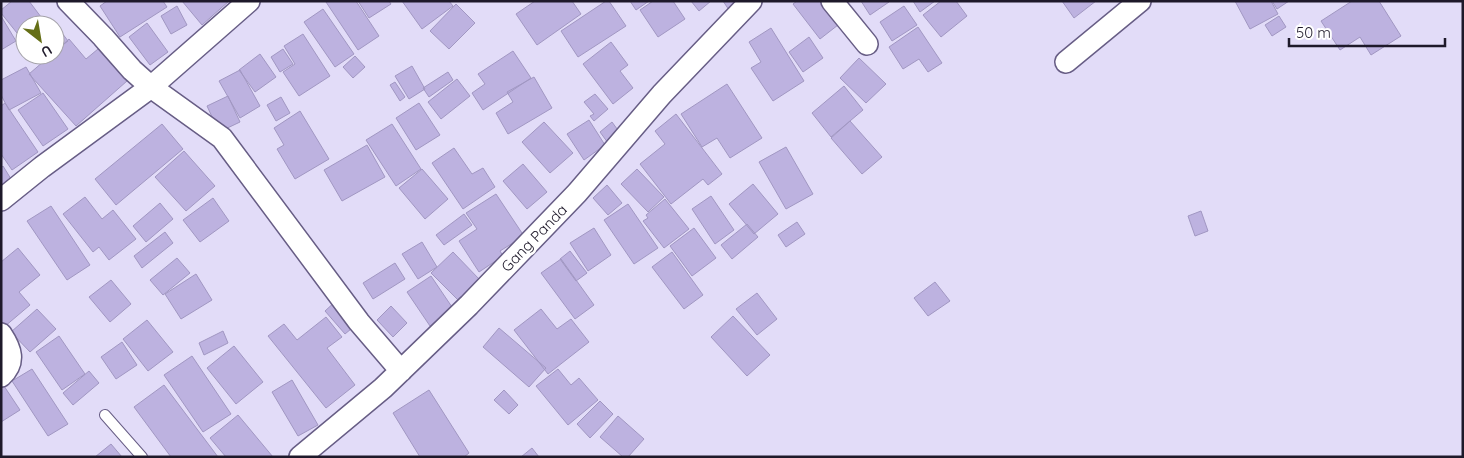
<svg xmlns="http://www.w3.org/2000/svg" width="1464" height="458" viewBox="0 0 1464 458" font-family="Quicksand,sans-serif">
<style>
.building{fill:#bdb2e0;stroke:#a197c2}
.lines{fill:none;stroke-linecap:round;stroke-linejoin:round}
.service-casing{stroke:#675d85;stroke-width:12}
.minor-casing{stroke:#675d85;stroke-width:24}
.service{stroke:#fff;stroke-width:10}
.minor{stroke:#fff;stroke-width:21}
.labels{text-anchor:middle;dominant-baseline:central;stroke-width:5;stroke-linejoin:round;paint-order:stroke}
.street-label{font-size:15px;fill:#1e192a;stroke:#fff}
</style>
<rect width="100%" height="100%" fill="#e2dcf8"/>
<!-- building -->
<path class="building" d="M 12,1 L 29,1 L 47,25 L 25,25 L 25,43 L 1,13 L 1,10 Z
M 107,1 L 163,1 L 167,7 L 120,37 L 100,6 Z
M 182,1 L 229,1 L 202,25 Z
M 328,1 L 356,1 L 379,36 L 358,50 L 326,2 Z
M 358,1 L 389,1 L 391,4 L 369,18 Z
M 402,1 L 449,1 L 453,6 L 422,29 Z
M 535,1 L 572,1 L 581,14 L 537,45 L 516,14 Z
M 606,1 L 609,1 L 626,26 L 578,57 L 561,31 Z
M 630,1 L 649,1 L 636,10 Z
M 653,1 L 673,1 L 685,19 L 658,37 L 640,10 Z
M 691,1 L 711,1 L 699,11 Z
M 723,1 L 741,1 L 729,10 Z
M 797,1 L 820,1 L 838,25 L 820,39 L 793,4 Z
M 861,1 L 889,1 L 889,2 L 870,15 Z
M 913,1 L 935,1 L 920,12 Z
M 941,1 L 956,1 L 967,16 L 941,37 L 923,15 Z
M 1062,1 L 1096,1 L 1074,18 Z
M 1235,1 L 1271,1 L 1278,14 L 1250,29 Z
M 1272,1 L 1289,1 L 1277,9 Z
M 1352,1 L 1379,1 L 1401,36 L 1371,55 L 1360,37 L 1340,50 L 1321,21 Z
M 456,4 L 475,23 L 449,49 L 430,31 Z
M 177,6 L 187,25 L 171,34 L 161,16 Z
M 904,6 L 917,25 L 892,41 L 880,22 Z
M 323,9 L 354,54 L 335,67 L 304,22 Z
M 1,16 L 16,41 L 1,50 Z
M 1279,16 L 1286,27 L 1272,36 L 1265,25 Z
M 53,21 L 68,41 L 55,51 L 55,25 L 48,25 Z
M 147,23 L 168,52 L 150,65 L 129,37 Z
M 918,27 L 942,63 L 928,72 L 919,59 L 903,69 L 889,47 Z
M 771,28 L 804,81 L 773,101 L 751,68 L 761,62 L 749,42 Z
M 303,34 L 330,76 L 299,96 L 283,72 L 295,64 L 284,46 Z
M 809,37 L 823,58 L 803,72 L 789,52 Z
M 69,39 L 86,59 L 98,49 L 127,81 L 76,126 L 29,74 L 51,55 L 55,55 L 55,52 Z
M 611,42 L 628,65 L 620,71 L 633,88 L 613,104 L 583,64 Z
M 283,49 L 293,64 L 280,72 L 271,57 Z
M 513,51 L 531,78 L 483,110 L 472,93 L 485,84 L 478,74 Z
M 260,54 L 276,77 L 255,92 L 239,70 Z
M 34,55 L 49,55 L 40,62 Z
M 355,56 L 365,67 L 353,78 L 343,67 Z
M 859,58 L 886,84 L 866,103 L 840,78 Z
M 412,66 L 425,89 L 409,99 L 395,76 Z
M 26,67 L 41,93 L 9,110 L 1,95 L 1,80 Z
M 240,70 L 260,106 L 240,118 L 219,81 Z
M 448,72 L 453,80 L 429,97 L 423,88 Z
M 534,77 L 552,108 L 508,134 L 496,113 L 513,102 L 507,92 Z
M 457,79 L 470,96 L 441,119 L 428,102 Z
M 395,82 L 405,97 L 400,101 L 390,85 Z
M 727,84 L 762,138 L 730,158 L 717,138 L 702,147 L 681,114 Z
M 844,86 L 863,110 L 831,137 L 812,113 Z
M 43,93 L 68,129 L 43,146 L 18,110 Z
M 595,94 L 608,109 L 594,121 L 590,116 L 594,114 L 584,102 Z
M 228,96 L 240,122 L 219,132 L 207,106 Z
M 281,97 L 290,113 L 276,121 L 267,105 Z
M 5,103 L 38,152 L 12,170 L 1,154 L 1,106 Z
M 419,103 L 440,135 L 416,150 L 396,118 Z
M 300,111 L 329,159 L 295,179 L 277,149 L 284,145 L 274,128 Z
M 676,114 L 722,174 L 708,185 L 703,179 L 671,204 L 640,164 L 665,144 L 655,131 Z
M 589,120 L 605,145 L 584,160 L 567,134 Z
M 850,121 L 882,157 L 862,174 L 831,138 Z
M 544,122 L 573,153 L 550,173 L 522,142 Z
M 612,122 L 620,133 L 608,143 L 600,132 Z
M 162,124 L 183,149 L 116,205 L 95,179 Z
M 392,124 L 421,169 L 396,186 L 366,140 Z
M 367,145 L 385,177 L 342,201 L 324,170 Z
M 786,147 L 813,194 L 786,209 L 759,162 Z
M 454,148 L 472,174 L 483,168 L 495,187 L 463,209 L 432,163 Z
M 184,151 L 215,186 L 186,211 L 155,177 Z
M 523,164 L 547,192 L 527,209 L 503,181 Z
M 3,166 L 16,187 L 1,196 L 1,168 Z
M 422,169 L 448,199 L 425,219 L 399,188 Z
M 637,169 L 664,197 L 648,212 L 621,184 Z
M 753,184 L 778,214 L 754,234 L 729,204 Z
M 607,185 L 622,203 L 608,215 L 593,198 Z
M 496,194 L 524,236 L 500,251 L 503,256 L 479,272 L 459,241 L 477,229 L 466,213 Z
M 711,196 L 734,230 L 715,244 L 692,209 Z
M 85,197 L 102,219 L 113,210 L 136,239 L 109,260 L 99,247 L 93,252 L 63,214 Z
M 213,198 L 229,221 L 200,242 L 183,220 Z
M 665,199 L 689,229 L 664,248 L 643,221 L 648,218 L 646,215 Z
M 160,203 L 173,219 L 146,242 L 133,226 Z
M 628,204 L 658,248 L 634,264 L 604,220 Z
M 51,206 L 90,265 L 67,280 L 27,221 Z
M 1201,211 L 1208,231 L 1195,236 L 1188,216 Z
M 464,214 L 472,225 L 444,245 L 436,235 Z
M 797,222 L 805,234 L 786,247 L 778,235 Z
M 747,224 L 758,237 L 732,259 L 721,245 Z
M 594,228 L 611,255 L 588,271 L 570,243 Z
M 694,228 L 716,258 L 692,276 L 670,246 Z
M 165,232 L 173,243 L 142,268 L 134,256 Z
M 422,242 L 437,267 L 418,279 L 402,254 Z
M 18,248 L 40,275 L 19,292 L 30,305 L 4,327 L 1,324 L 1,262 Z
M 570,251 L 587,273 L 576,281 L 560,259 Z
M 453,252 L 480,280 L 459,301 L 431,273 Z
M 672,252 L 703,295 L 684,309 L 652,267 Z
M 177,258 L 190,273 L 163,295 L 150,280 Z
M 561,259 L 594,305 L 575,319 L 541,273 Z
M 395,263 L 405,279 L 373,299 L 363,283 Z
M 196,274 L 212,300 L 181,319 L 165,294 Z
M 431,276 L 454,310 L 430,326 L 407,292 Z
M 111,280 L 131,304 L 110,322 L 89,297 Z
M 935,282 L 950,301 L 928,316 L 914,298 Z
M 757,293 L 777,319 L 757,335 L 736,309 Z
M 337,300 L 357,324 L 345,334 L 325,311 Z
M 391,306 L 407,323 L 393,337 L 377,320 Z
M 37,309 L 56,329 L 30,352 L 11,332 Z
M 541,309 L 557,329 L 571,319 L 589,342 L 548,374 L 514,330 Z
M 733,316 L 770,355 L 747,376 L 711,337 Z
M 326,317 L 342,337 L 327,348 L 355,385 L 326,408 L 268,336 L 284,324 L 297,340 Z
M 147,320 L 173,352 L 148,371 L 123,339 Z
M 499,328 L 546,368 L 529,387 L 483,347 Z
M 223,331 L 228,343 L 204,355 L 199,343 Z
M 59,336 L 85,374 L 62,390 L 36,352 Z
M 122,342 L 137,365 L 116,379 L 101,357 Z
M 234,346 L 263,382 L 236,404 L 207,368 Z
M 192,356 L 231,414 L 203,432 L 164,375 Z
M 32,369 L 68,424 L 48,436 L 12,381 Z
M 558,369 L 571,385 L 579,378 L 598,400 L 568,425 L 536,386 Z
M 89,371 L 99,383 L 73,405 L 63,393 Z
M 292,380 L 318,425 L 298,436 L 272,392 Z
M 2,383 L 20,410 L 1,422 L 1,384 Z
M 164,385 L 218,457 L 171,457 L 134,407 Z
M 429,390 L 469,453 L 464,457 L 420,457 L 393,413 Z
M 504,390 L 518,405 L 509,414 L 494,400 Z
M 600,401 L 613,414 L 590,438 L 577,424 Z
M 238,415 L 273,457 L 226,457 L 210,438 Z
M 618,416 L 644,439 L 628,457 L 623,457 L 600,437 Z
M 111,444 L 122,457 L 95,457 Z
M 532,448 L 539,457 L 521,457 Z"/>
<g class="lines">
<defs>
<path id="service" d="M 105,415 L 142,457"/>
<path id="minor" d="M 68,1 L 103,37 L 132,70 L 151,87 L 222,138 L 359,322 L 401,371
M 832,1 L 867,44
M 1066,62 L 1140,1
M 1,200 L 42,167 L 151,87 L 249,1
M 1,334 C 11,349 16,362 1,376
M 300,457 L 383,388 L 469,305 L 577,193 L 662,94 L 751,1"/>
</defs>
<!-- service casing -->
<use href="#service" class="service-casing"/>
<!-- minor casing -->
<use href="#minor" class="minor-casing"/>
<!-- service -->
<use href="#service" class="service"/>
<!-- minor -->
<use href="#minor" class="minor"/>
</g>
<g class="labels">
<!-- street labels -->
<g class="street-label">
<text transform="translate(534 238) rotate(-46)">Gang Panda</text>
</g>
</g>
<!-- border -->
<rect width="1464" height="458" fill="none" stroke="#1e192a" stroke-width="5"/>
<!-- north arrow -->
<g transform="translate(40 40) rotate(149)"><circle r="24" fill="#ffffff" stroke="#a5a3aa"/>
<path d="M0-4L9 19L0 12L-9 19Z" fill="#656f16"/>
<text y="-8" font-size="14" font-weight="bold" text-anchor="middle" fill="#1e192a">U</text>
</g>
<!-- scale -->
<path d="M1289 38v8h156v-8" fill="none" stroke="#1e192a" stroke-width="2.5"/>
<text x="1296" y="38" font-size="15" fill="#1e192a" stroke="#ffffff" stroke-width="4" paint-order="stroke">50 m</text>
</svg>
